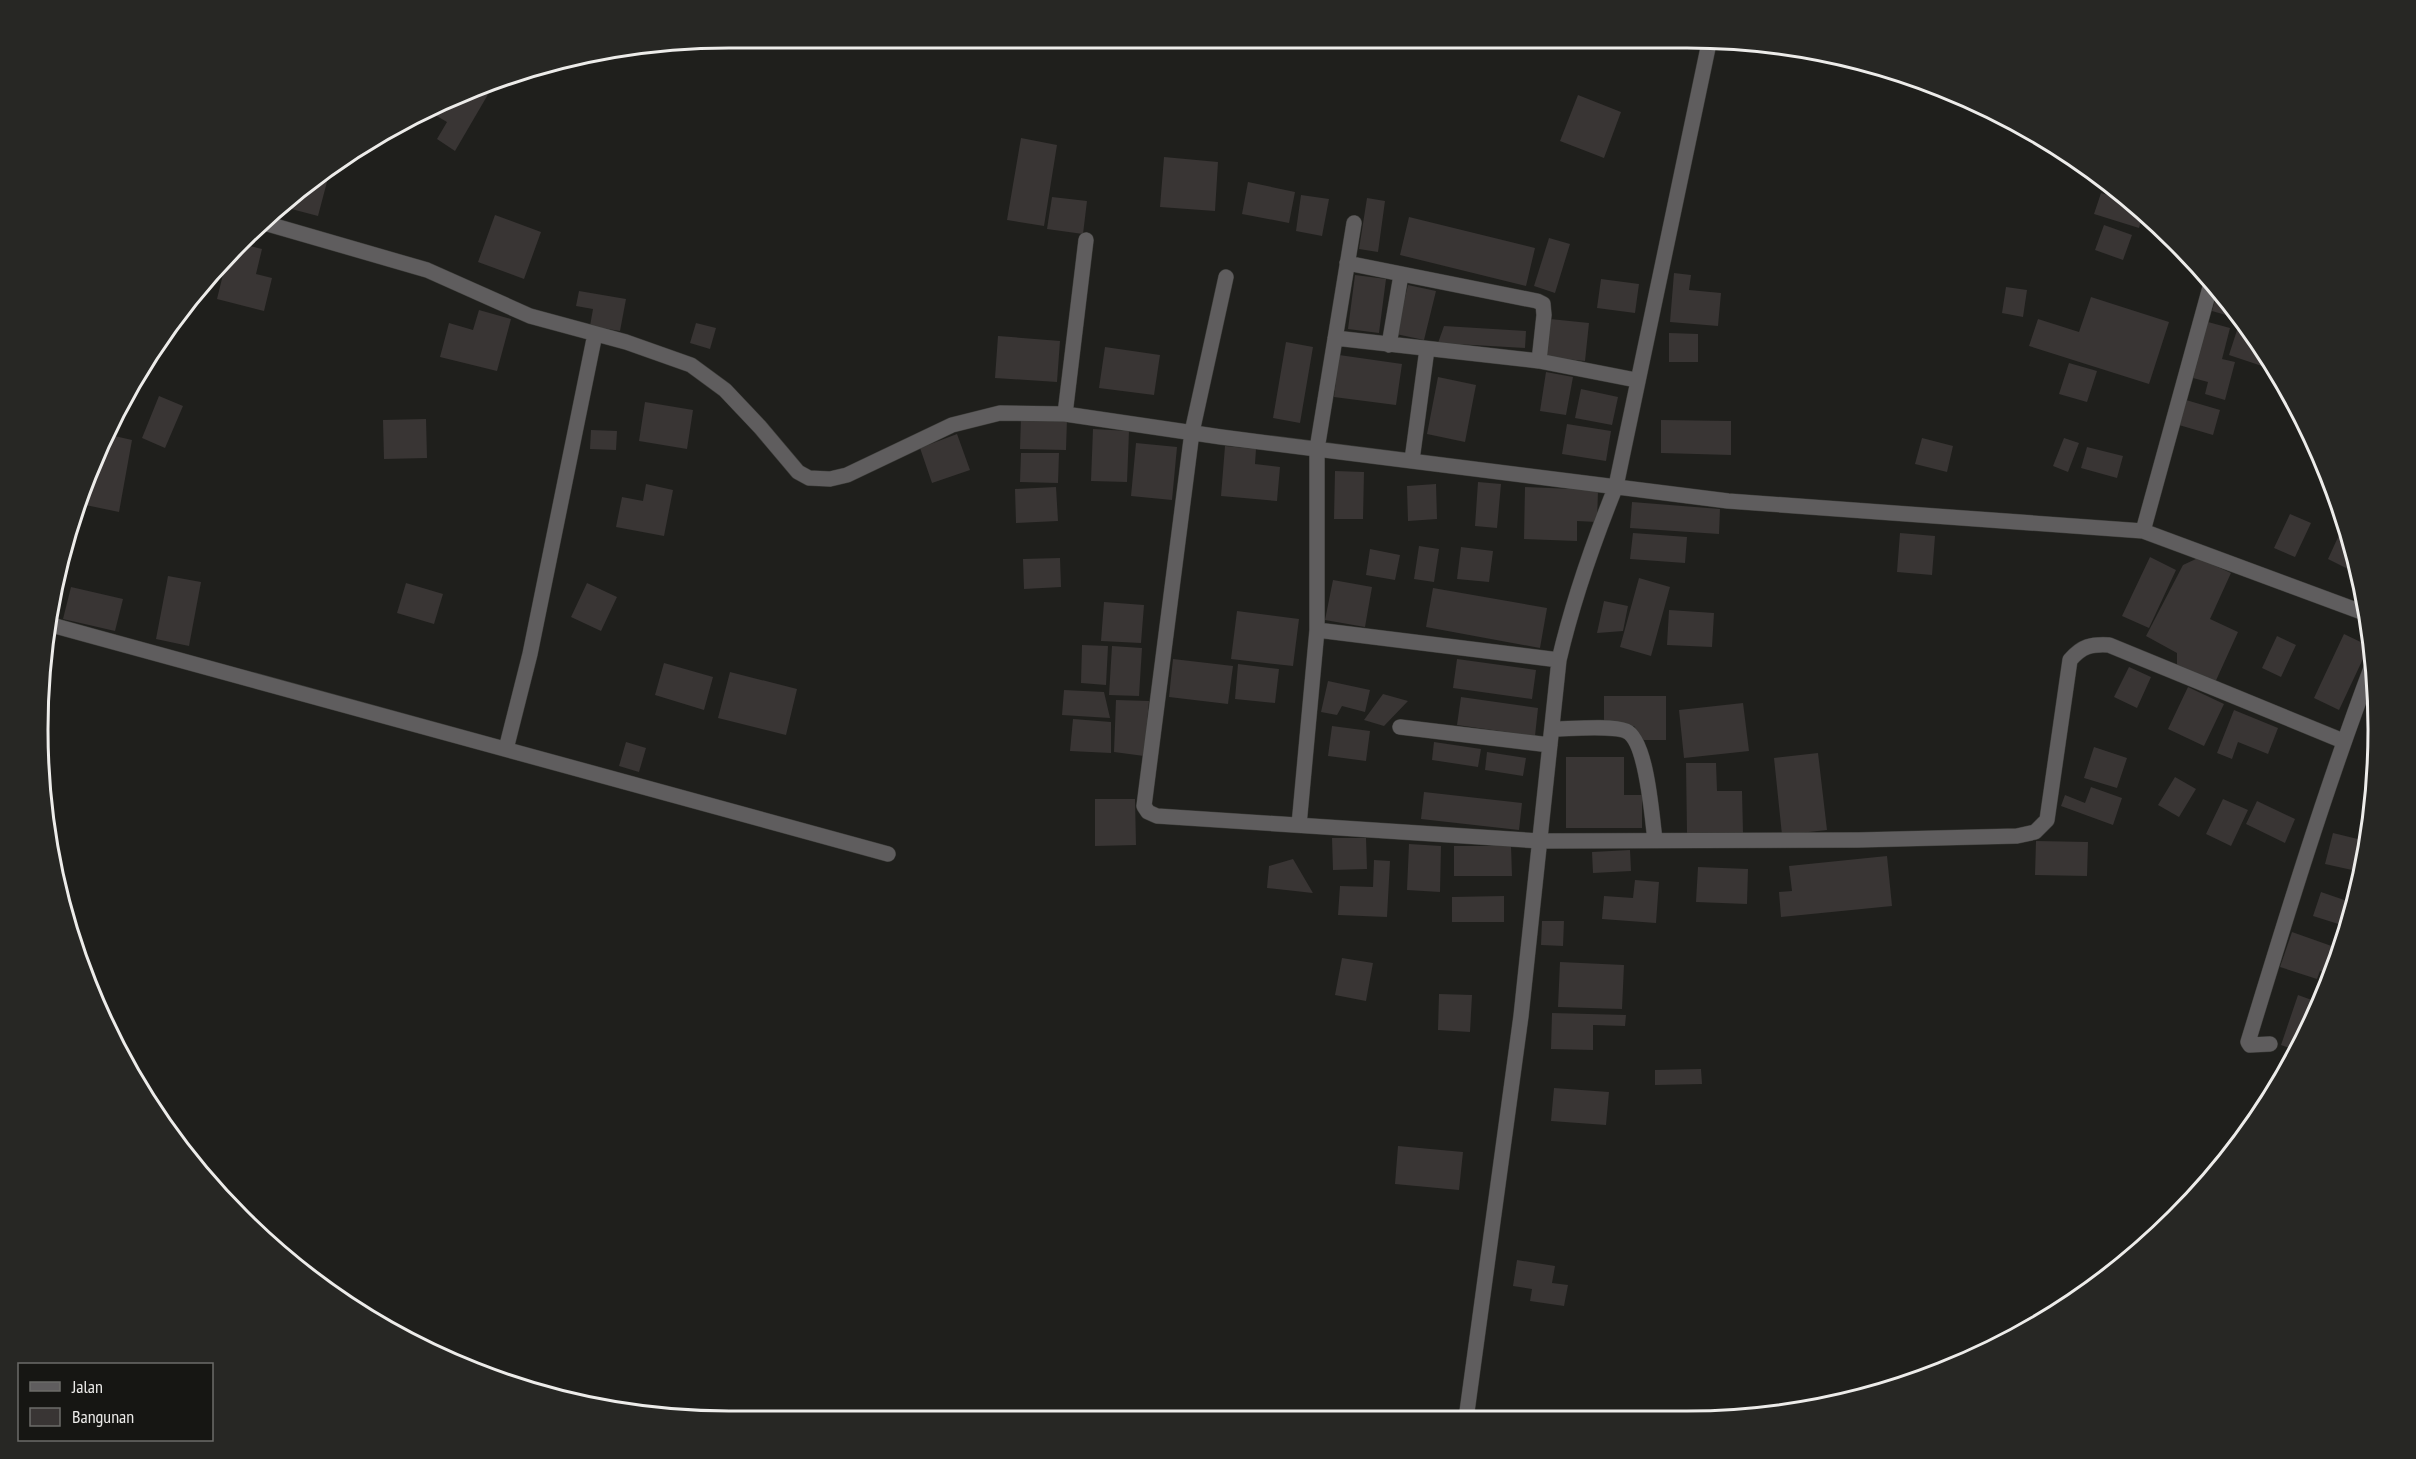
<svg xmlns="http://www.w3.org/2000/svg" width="2416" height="1459" viewBox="0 0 2416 1459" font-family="'PT Sans Narrow',sans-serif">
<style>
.building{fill:#393534}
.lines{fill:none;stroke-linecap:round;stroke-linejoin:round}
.street-casing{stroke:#3c3c39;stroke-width:16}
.street{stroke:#5f5d5e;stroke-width:15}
.rim{fill:none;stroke:#edecea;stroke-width:3}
</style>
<rect width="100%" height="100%" fill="#1f1f1c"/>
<!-- building -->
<path class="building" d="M 480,85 L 490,91 L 455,151 L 437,139 L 447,122 L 430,112 L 435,104 Z
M 1578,95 L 1621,112 L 1604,158 L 1560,141 Z
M 1021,138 L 1057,145 L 1044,226 L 1007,220 Z
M 1164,157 L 1218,162 L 1215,211 L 1160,207 Z
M 317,175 L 328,178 L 318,216 L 280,206 Z
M 1248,182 L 1295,192 L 1289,223 L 1242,214 Z
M 2101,193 L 2131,202 L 2143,214 L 2139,228 L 2094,214 Z
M 1301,195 L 1329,199 L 1322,236 L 1296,231 Z
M 1052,197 L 1087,201 L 1083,234 L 1047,229 Z
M 1367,198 L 1385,201 L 1378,252 L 1359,249 Z
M 495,215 L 541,232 L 524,279 L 478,262 Z
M 1409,217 L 1535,248 L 1526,286 L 1400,255 Z
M 2104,225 L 2132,235 L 2123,260 L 2095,250 Z
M 1549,238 L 1570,244 L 1555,293 L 1534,286 Z
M 238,243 L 262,249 L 256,274 L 272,278 L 264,311 L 217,299 L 228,254 Z
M 1674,273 L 1691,275 L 1689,290 L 1721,293 L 1718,326 L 1670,322 Z
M 1355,275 L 1386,279 L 1379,333 L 1348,329 Z
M 1601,279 L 1639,284 L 1635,313 L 1597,308 Z
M 1408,285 L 1436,291 L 1424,340 L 1396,334 Z
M 2006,287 L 2027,290 L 2023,317 L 2002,313 Z
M 2218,289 L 2240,319 L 2212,311 Z
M 579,291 L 626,299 L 620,331 L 590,326 L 593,309 L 576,306 Z
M 2091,297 L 2169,322 L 2149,384 L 2029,346 L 2038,319 L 2079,332 Z
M 479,310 L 511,319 L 497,371 L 440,357 L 449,323 L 473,330 Z
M 1550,319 L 1589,323 L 1585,361 L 1546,357 Z
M 2208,322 L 2230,328 L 2222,359 L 2235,362 L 2225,400 L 2205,394 L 2208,382 L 2193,378 Z
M 696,323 L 716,328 L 710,349 L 690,343 Z
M 2239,324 L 2244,326 L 2277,371 L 2229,355 Z
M 1444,326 L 1526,331 L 1525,348 L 1438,343 Z
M 1669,333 L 1698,334 L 1698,362 L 1669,362 Z
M 998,336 L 1060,341 L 1057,382 L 995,378 Z
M 1286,342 L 1313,347 L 1300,423 L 1273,418 Z
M 1105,347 L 1160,355 L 1154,395 L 1099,388 Z
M 1339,355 L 1402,364 L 1396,405 L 1334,397 Z
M 2069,363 L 2097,371 L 2087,402 L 2059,394 Z
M 1546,372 L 1573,377 L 1566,415 L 1540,411 Z
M 1438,377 L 1476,385 L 1465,442 L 1427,434 Z
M 1581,389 L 1618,397 L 1612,425 L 1575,418 Z
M 159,396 L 183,406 L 165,448 L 142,438 Z
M 2186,400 L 2220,410 L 2213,435 L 2179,425 Z
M 645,402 L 693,410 L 687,449 L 639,441 Z
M 1021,417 L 1067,418 L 1066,450 L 1020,449 Z
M 426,419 L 427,458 L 384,459 L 383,420 Z
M 1661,420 L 1731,421 L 1731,455 L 1661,453 Z
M 1567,424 L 1611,431 L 1606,461 L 1562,454 Z
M 1093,429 L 1129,431 L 1127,482 L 1091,481 Z
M 591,430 L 617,431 L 616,450 L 590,449 Z
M 957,434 L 970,470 L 932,483 L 920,448 Z
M 110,435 L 132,440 L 119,512 L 76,503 Z
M 1922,438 L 1953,446 L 1947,472 L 1915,464 Z
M 2064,438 L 2079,443 L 2068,472 L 2053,466 Z
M 1136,443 L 1177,447 L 1172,500 L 1131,496 Z
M 1225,446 L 1256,449 L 1255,464 L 1280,467 L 1277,501 L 1221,496 Z
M 2087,447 L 2123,456 L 2117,478 L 2081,468 Z
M 1021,453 L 1059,453 L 1058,483 L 1020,482 Z
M 1335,471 L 1364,472 L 1363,519 L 1334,519 Z
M 1478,482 L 1501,484 L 1497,528 L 1475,526 Z
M 646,484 L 673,490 L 664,536 L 616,527 L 622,497 L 643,501 Z
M 1436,484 L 1437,519 L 1408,521 L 1407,486 Z
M 1056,487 L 1058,521 L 1016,523 L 1015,489 Z
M 1525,487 L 1598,490 L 1597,522 L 1577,521 L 1577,541 L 1524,539 Z
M 1632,502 L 1720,509 L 1719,534 L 1630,528 Z
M 2290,514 L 2311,523 L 2295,557 L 2274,548 Z
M 2345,522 L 2357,571 L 2356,573 L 2328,559 Z
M 1633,533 L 1687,537 L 1685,563 L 1630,559 Z
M 1900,533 L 1935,536 L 1932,575 L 1897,572 Z
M 1419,546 L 1439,549 L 1434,582 L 1414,579 Z
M 1461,547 L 1493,551 L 1489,582 L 1457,579 Z
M 1370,549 L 1400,555 L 1395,580 L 1366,575 Z
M 2150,557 L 2176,570 L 2149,628 L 2122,616 Z
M 1060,558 L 1061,587 L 1024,589 L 1023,559 Z
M 2198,558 L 2231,573 L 2210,619 L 2238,632 L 2213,687 L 2177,670 L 2177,653 L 2146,636 L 2183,565 Z
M 168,576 L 201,582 L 189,646 L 156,639 Z
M 1639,578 L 1670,587 L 1651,656 L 1620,647 Z
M 1333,580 L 1372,587 L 1365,627 L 1325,620 Z
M 406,583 L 443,594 L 434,624 L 397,613 Z
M 587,583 L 617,597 L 601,631 L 571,617 Z
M 71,587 L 123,599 L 115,631 L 63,619 Z
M 1433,588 L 1547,608 L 1540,648 L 1426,627 Z
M 1604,601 L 1628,606 L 1623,631 L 1597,633 Z
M 1104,602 L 1144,605 L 1141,643 L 1101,641 Z
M 1669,610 L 1714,613 L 1712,647 L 1667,645 Z
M 1237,611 L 1299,619 L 1293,666 L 1231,659 Z
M 2344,634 L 2369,646 L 2339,710 L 2314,698 Z
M 2277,636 L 2296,645 L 2281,677 L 2262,668 Z
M 1082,645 L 1108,646 L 1106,685 L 1081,683 Z
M 1112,646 L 1142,648 L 1139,696 L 1109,695 Z
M 1173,659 L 1233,666 L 1228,704 L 1169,697 Z
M 1457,659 L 1536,670 L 1532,699 L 1453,688 Z
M 664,663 L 713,677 L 704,710 L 655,695 Z
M 1238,664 L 1279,669 L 1275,703 L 1235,699 Z
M 2129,667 L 2151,677 L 2137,708 L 2114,697 Z
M 730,672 L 797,689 L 786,735 L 718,718 Z
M 1328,681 L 1370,690 L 1365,712 L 1342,706 L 1337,715 L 1321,712 Z
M 2188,687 L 2224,704 L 2204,746 L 2168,729 Z
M 1064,690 L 1104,692 L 1110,718 L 1062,715 Z
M 1383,694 L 1408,701 L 1384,726 L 1364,720 Z
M 1604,696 L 1666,696 L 1666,740 L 1643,740 L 1634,726 L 1604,726 Z
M 1461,697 L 1538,708 L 1535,736 L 1457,725 Z
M 1116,700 L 1149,701 L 1144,756 L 1114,752 Z
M 1743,703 L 1749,751 L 1684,758 L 1679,710 Z
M 2234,710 L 2278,728 L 2268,754 L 2238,742 L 2232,759 L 2217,753 Z
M 1073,719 L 1111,722 L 1111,753 L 1070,751 Z
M 1332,726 L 1370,731 L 1366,761 L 1328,756 Z
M 626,742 L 646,748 L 639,772 L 619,766 Z
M 1434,742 L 1481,749 L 1478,767 L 1432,760 Z
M 2094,747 L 2127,758 L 2117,788 L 2084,778 Z
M 1487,752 L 1526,758 L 1523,776 L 1485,770 Z
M 1818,753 L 1827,830 L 1782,835 L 1774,758 Z
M 1566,757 L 1624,757 L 1624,795 L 1642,795 L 1642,828 L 1566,828 Z
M 1686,763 L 1716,763 L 1717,791 L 1742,791 L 1743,833 L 1687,833 Z
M 2175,777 L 2196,789 L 2179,817 L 2158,805 Z
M 2091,787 L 2122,798 L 2113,825 L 2061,806 L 2065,795 L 2085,803 Z
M 1424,792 L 1522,803 L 1519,830 L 1421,819 Z
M 1095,799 L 1135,799 L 1136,845 L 1095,846 Z
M 2223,799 L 2248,810 L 2231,846 L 2206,834 Z
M 2257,801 L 2295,819 L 2285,843 L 2246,824 Z
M 2333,833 L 2366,841 L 2361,872 L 2325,864 Z
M 1332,838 L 1366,838 L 1367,869 L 1333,870 Z
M 2036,841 L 2088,842 L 2087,876 L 2035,875 Z
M 1409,844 L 1441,846 L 1440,892 L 1407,890 Z
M 1454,846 L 1511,846 L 1512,876 L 1454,876 Z
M 1630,850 L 1631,871 L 1593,873 L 1592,852 Z
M 1887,856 L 1892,906 L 1781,917 L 1779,892 L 1792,891 L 1789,866 Z
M 1293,859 L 1313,893 L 1267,888 L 1269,866 Z
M 1374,860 L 1390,861 L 1387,917 L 1338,915 L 1340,886 L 1373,887 Z
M 1698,867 L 1748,869 L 1747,904 L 1696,902 Z
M 1635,880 L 1659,882 L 1656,923 L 1602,919 L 1604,896 L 1633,898 Z
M 2321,892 L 2356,904 L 2348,927 L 2313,916 Z
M 1504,896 L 1504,922 L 1452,922 L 1452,897 Z
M 1542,921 L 1564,921 L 1563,946 L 1541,945 Z
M 2292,932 L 2340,949 L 2330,975 L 2320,971 L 2317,979 L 2280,967 Z
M 1342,958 L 1373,963 L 1366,1001 L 1335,995 Z
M 1560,962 L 1624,965 L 1622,1009 L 1558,1007 Z
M 1439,994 L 1472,995 L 1470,1032 L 1438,1030 Z
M 2298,995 L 2320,1003 L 2307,1035 L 2298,1051 L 2281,1045 Z
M 1552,1013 L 1626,1015 L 1625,1026 L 1593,1025 L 1593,1050 L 1551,1049 Z
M 1701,1069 L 1702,1084 L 1655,1085 L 1655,1070 Z
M 1554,1088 L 1609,1092 L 1606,1125 L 1551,1121 Z
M 1398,1146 L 1463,1152 L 1459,1190 L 1395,1184 Z
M 1517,1260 L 1555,1266 L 1552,1283 L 1568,1285 L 1564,1306 L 1530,1301 L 1532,1289 L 1513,1286 Z"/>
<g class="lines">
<defs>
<path id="street" d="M 261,222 L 427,270 L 530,316 L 626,342 L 691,365 L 725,390 L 760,427 L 798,472 L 809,478 L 830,479 L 847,475 L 952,425 L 1000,413 L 1065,414 L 1221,437 L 1728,501 L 2143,531 L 2367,614
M 1347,263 L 1537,301 L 1543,304 L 1544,315 L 1539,361 L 1636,380
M 1226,277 L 1192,432 L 1144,806 L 1148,812 L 1157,816 L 1540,841 L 1858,840 L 2017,836 L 2035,832 L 2047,820 L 2070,660 C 2082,646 2091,644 2109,645 L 2343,741
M 1335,338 L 1539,361
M 1389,345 L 1401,275
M 1065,414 L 1086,240
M 1412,460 L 1427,349
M 2143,531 L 2212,280
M 48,624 L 888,854
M 1317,630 L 1559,660
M 1400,727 L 1550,745
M 1552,729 C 1569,729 1611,725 1626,731 C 1647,740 1652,818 1655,840
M 506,749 L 530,654 L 595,334
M 1299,825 L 1317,630 L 1317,449 L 1354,223
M 2270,1044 L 2250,1045 L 2248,1042 C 2287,914 2326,787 2373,663
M 1466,1419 L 1521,1016 L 1559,660 C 1573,600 1593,543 1616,486 L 1709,43"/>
</defs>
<!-- street casing -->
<use href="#street" class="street-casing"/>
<!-- street -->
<use href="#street" class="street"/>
</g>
<!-- crop -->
<path d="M0 0H2416V1459H0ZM729 48H1687A681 681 0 0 1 2368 729V730A681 681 0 0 1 1687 1411H729A681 681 0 0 1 48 730V729A681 681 0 0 1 729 48Z" fill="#272724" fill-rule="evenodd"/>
<path class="rim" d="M729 48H1687A681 681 0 0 1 2368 729V730A681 681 0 0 1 1687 1411H729A681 681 0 0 1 48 730V729A681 681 0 0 1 729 48Z"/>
<!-- legend -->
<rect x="18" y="1363" width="195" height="78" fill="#161613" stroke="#6c6c69" stroke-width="1.5"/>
<rect x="30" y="1382" width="30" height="9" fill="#5f5d5e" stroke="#6c6c69" stroke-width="1.5"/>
<text x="72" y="1393" font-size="18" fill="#edecea">Jalan</text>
<rect x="30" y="1408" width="30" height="18" fill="#393534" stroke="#6c6c69" stroke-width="1.5"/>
<text x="72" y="1423" font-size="18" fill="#edecea">Bangunan</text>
</svg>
